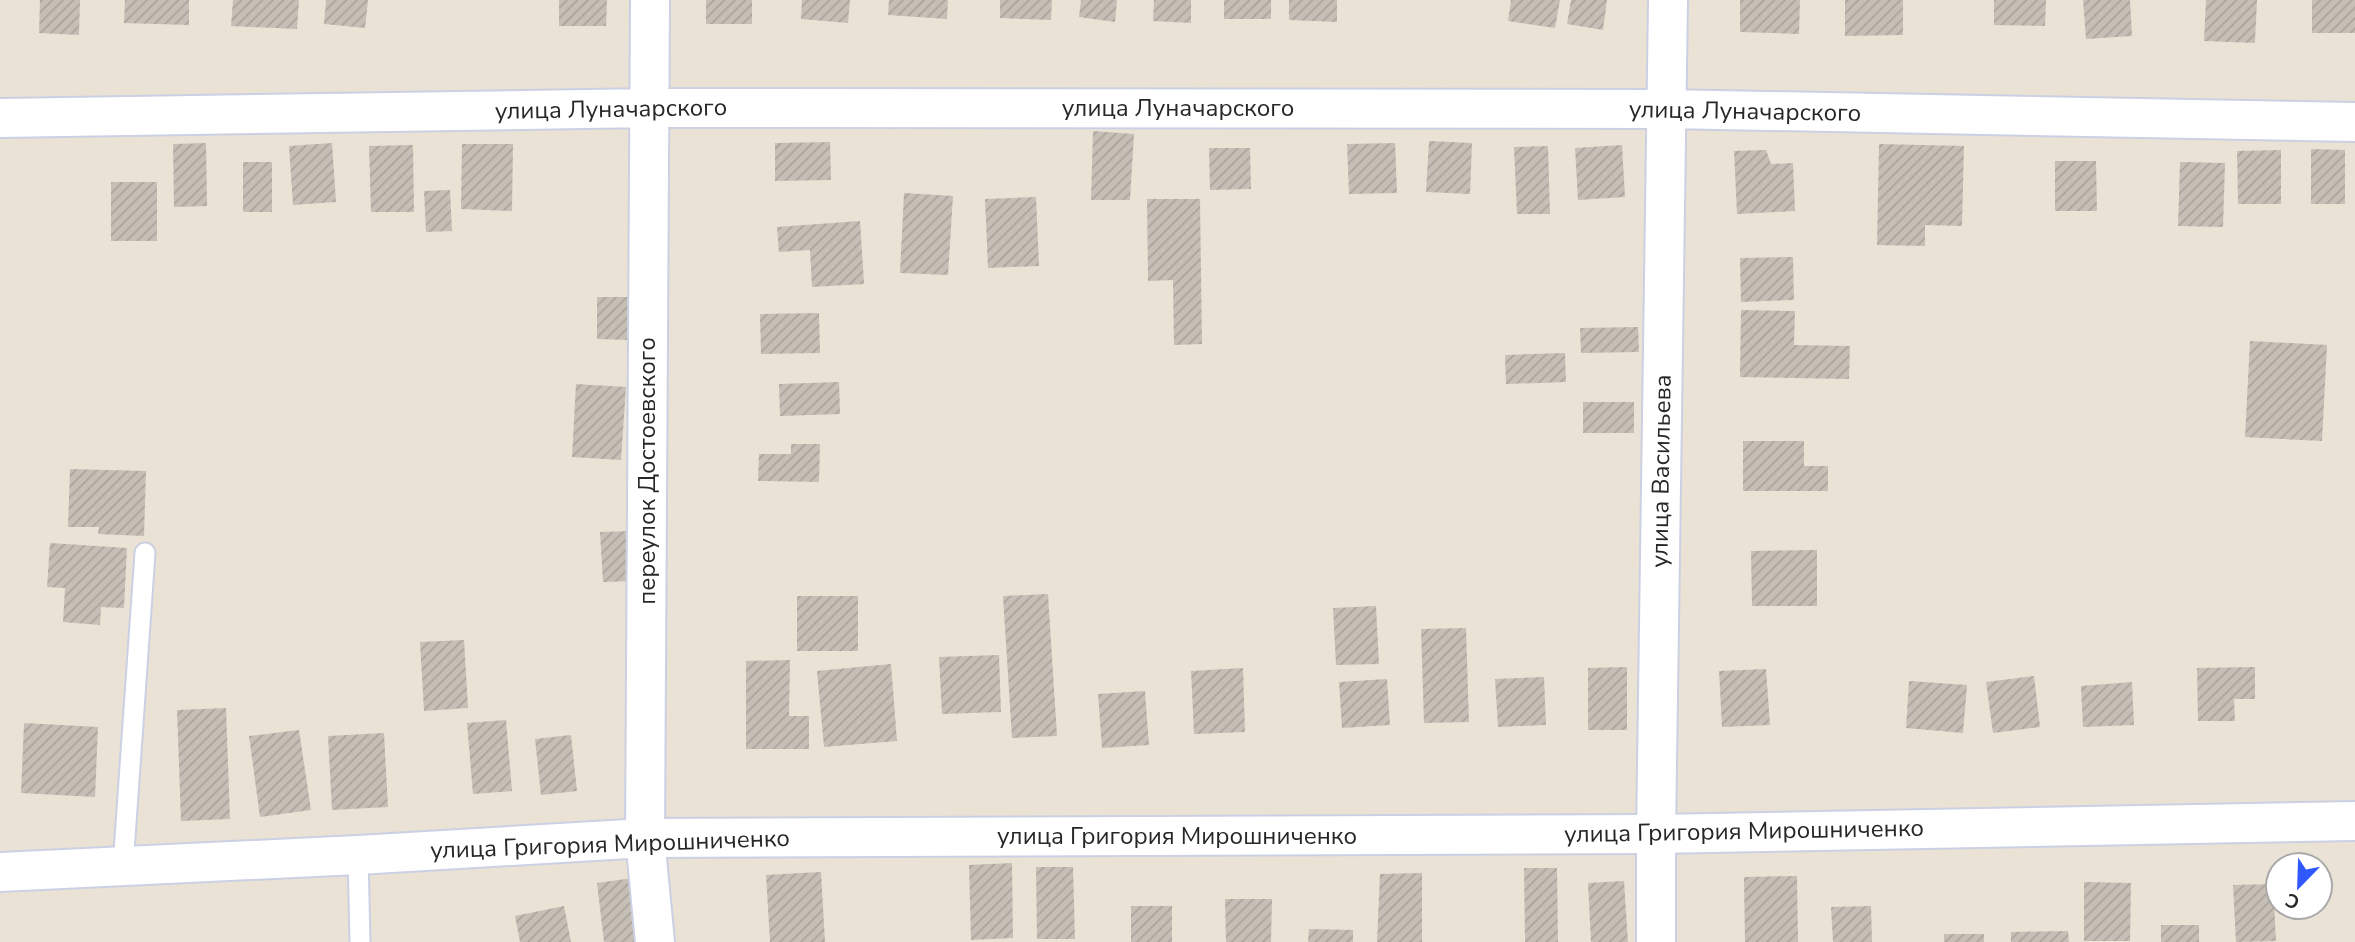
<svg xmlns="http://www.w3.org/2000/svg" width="2355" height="942" viewBox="0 0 2355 942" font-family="'Nunito Sans',sans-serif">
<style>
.building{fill:url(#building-hatch)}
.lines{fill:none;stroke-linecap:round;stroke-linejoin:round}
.lane-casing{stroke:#cbd0e2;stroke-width:23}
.street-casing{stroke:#cbd0e2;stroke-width:42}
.secondary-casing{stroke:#cbd0e2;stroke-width:42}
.lane{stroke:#fff;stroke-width:19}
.street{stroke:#fff;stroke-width:38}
.secondary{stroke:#fff;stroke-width:38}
.labels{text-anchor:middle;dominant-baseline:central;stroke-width:6;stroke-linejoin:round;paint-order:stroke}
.street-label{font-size:24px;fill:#272727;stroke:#fff}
</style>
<defs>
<pattern id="building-hatch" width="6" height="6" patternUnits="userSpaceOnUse" patternTransform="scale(1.75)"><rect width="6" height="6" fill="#c6bfb6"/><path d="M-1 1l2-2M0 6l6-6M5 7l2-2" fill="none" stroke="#aaa49c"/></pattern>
</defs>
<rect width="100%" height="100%" fill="#ebe2d6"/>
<!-- building -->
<path class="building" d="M 40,0 L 80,0 L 79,35 L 39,33 Z
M 125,0 L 189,0 L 189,25 L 124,23 Z
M 233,0 L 299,0 L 297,29 L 231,26 Z
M 326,0 L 368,0 L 365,28 L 324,24 Z
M 559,0 L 607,0 L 606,26 L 559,26 Z
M 706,0 L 752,0 L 752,24 L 706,24 Z
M 802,0 L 850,0 L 848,23 L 801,19 Z
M 889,0 L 948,0 L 947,19 L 888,15 Z
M 1000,0 L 1052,0 L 1051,20 L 1000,18 Z
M 1081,0 L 1117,0 L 1115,22 L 1079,17 Z
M 1154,0 L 1191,0 L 1191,23 L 1153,21 Z
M 1224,0 L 1271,0 L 1271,19 L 1224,19 Z
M 1289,0 L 1337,0 L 1337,22 L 1289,20 Z
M 1511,0 L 1560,0 L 1555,28 L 1508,21 Z
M 1571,0 L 1607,0 L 1603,30 L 1567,24 Z
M 1740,0 L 1800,0 L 1799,34 L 1740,32 Z
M 1845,0 L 1903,0 L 1903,35 L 1845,36 Z
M 1994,0 L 2046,0 L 2045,26 L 1994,25 Z
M 2083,0 L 2130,0 L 2132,36 L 2086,39 Z
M 2206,0 L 2257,0 L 2255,43 L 2204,41 Z
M 2312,0 L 2355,0 L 2355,33 L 2312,33 Z
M 1093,131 L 1134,134 L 1130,200 L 1091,200 Z
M 1429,141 L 1472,143 L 1470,194 L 1426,192 Z
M 830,142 L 831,180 L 775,181 L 775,143 Z
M 206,143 L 207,206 L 174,207 L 173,144 Z
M 332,143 L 336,202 L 293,205 L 289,146 Z
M 1395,143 L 1397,193 L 1349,194 L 1347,144 Z
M 462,144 L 513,144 L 512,211 L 461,209 Z
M 1879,144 L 1964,146 L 1962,226 L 1925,225 L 1925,246 L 1877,245 Z
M 413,145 L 414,212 L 371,212 L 369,146 Z
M 1622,145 L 1625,197 L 1578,200 L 1575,148 Z
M 1548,146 L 1550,214 L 1517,214 L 1514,147 Z
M 1209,148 L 1250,148 L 1251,189 L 1210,190 Z
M 2311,149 L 2345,150 L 2345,204 L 2311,204 Z
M 1766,150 L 1771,164 L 1793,163 L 1795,211 L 1737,214 L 1734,151 Z
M 2281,150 L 2281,204 L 2238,204 L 2237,151 Z
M 2055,161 L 2096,161 L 2097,211 L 2055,211 Z
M 243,162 L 272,162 L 272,212 L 243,212 Z
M 2180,162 L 2225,163 L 2223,227 L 2178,226 Z
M 111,182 L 157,182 L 157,241 L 111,241 Z
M 450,190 L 452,231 L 426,232 L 424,191 Z
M 904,193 L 953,196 L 948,275 L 900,273 Z
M 1036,197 L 1039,266 L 988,268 L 985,199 Z
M 1147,199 L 1200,199 L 1202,344 L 1174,345 L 1173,280 L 1148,281 Z
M 860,221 L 864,284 L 812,287 L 810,250 L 779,252 L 777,227 Z
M 1793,257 L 1794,300 L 1741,302 L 1740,258 Z
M 597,297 L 630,297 L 629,340 L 597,339 Z
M 1741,310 L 1795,311 L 1794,345 L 1850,346 L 1849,379 L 1740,377 Z
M 819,313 L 820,353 L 761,354 L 760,314 Z
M 1638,327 L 1639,352 L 1581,353 L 1580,328 Z
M 2250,341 L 2327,345 L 2322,441 L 2245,437 Z
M 1565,353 L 1566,382 L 1506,384 L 1505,355 Z
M 839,382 L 840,414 L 780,416 L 779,384 Z
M 576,384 L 626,387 L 621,460 L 572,457 Z
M 1583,402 L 1634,402 L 1634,433 L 1583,433 Z
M 1743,441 L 1804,441 L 1804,466 L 1828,466 L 1828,491 L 1743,491 Z
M 791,444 L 820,444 L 819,482 L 758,481 L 759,454 L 791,454 Z
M 70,469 L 146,471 L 144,536 L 98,534 L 99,527 L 68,527 Z
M 634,531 L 636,581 L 603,582 L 600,532 Z
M 50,543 L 127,548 L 124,608 L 101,607 L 100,625 L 63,622 L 65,588 L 47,587 Z
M 1817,550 L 1817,606 L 1752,606 L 1751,551 Z
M 1048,594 L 1057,736 L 1012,738 L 1003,596 Z
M 797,596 L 858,596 L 858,651 L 797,651 Z
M 1376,606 L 1379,664 L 1336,665 L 1333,608 Z
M 1466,628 L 1469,722 L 1424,723 L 1421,629 Z
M 464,640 L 468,708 L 424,711 L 420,642 Z
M 999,655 L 1001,712 L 942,714 L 939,657 Z
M 790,660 L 789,716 L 809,716 L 809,749 L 746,749 L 746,661 Z
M 891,664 L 897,741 L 824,747 L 817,671 Z
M 1627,667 L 1627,730 L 1588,730 L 1588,668 Z
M 2255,667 L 2255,699 L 2234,699 L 2235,721 L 2198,721 L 2197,668 Z
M 1243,668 L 1245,732 L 1194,734 L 1191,671 Z
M 1766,669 L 1770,725 L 1722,727 L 1719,671 Z
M 2034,676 L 2040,727 L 1993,733 L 1986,682 Z
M 1544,677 L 1546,725 L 1498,727 L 1495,679 Z
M 1387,679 L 1390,725 L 1342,728 L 1339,682 Z
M 1909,681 L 1967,685 L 1963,733 L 1906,728 Z
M 2132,682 L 2134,725 L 2083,727 L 2081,686 Z
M 1145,691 L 1149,745 L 1102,748 L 1098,694 Z
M 226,708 L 230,819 L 181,821 L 177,710 Z
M 506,720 L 512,791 L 473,794 L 467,723 Z
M 24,723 L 98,727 L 95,797 L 21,793 Z
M 299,730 L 311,810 L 260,817 L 249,736 Z
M 384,733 L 388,807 L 332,810 L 328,736 Z
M 571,735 L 577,791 L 541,795 L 535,739 Z
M 1012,863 L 1013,938 L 971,940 L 969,865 Z
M 1036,867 L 1073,867 L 1075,939 L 1037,939 Z
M 1524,868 L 1557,868 L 1558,942 L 1525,942 Z
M 821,872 L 825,942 L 770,942 L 766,875 Z
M 1422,873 L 1422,942 L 1377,942 L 1380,874 Z
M 1797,876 L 1798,942 L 1745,942 L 1744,877 Z
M 633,878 L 641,942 L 604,942 L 597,883 Z
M 1624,881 L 1628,942 L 1591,942 L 1588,883 Z
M 2084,882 L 2131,883 L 2130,941 L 2084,941 Z
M 2273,884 L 2276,941 L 2236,942 L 2233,885 Z
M 1225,899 L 1272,899 L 1271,942 L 1226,942 Z
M 564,906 L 571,942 L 520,942 L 515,916 Z
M 1131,906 L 1172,906 L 1172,942 L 1131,942 Z
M 1871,906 L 1872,942 L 1833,942 L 1831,907 Z
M 2161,925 L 2199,925 L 2199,942 L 2161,942 Z
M 1309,929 L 1353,930 L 1353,942 L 1308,942 Z
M 2068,931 L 2069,942 L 2011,942 L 2011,932 Z
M 1944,934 L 1984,934 L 1984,942 L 1944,942 Z"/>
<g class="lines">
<defs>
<path id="lane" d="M 358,855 L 360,942
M 123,866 L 145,553"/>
<path id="street" d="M 650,0 L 645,838 L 655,942
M 0,118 L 649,108 L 1666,109 L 2355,122
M 0,872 L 358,855 L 645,838 L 1656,834 L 2355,821"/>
<path id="secondary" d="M 1656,942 L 1656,834 L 1668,0"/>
</defs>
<!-- lane casing -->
<use href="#lane" class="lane-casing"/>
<!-- street casing -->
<use href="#street" class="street-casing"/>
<!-- secondary casing -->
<use href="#secondary" class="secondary-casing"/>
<!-- lane -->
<use href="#lane" class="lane"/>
<!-- street -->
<use href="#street" class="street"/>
<!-- secondary -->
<use href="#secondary" class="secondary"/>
</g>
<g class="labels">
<!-- street labels -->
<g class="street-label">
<text x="1178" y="108">улица Луначарского</text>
<text transform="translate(611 109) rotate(-1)">улица Луначарского</text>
<text transform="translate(1745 111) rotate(1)">улица Луначарского</text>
<text transform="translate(647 471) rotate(-90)">переулок Достоевского</text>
<text transform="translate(1661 471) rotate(-89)">улица Васильева</text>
<text transform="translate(1744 831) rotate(-1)">улица Григория Мирошниченко</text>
<text x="1177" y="836">улица Григория Мирошниченко</text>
<text transform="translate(610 844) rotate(-2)">улица Григория Мирошниченко</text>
</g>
</g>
<!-- north arrow -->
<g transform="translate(2299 886) rotate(203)"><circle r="33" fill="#ffffff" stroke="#a9a9a9" stroke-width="2"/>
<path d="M0-5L12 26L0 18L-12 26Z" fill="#2f59ff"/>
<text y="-10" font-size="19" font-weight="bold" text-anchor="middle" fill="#272727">С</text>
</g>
</svg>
